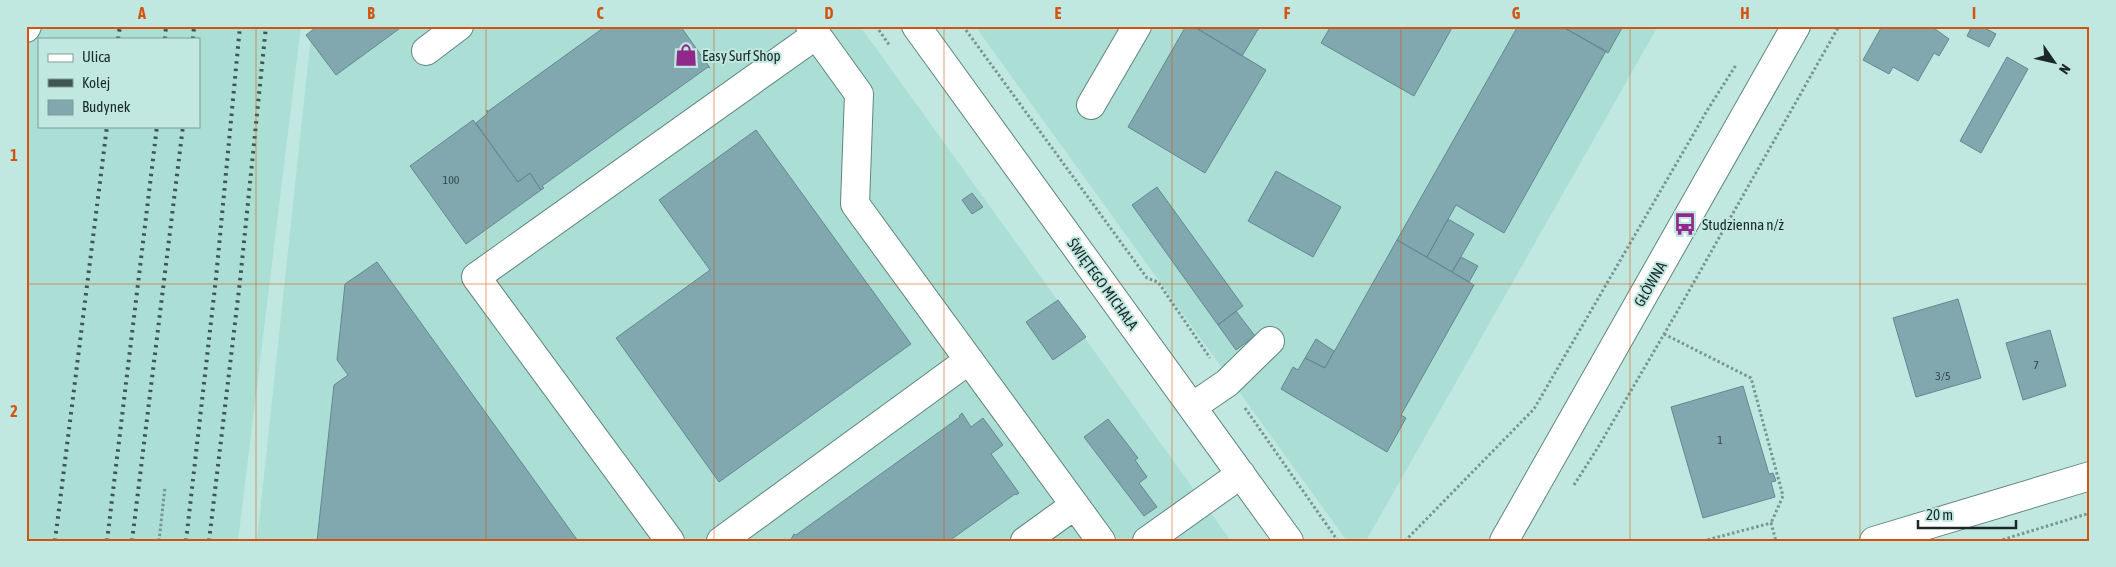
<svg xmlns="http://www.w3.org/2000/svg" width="2116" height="567" viewBox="0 0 2116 567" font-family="'Asap Condensed',sans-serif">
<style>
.built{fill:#abded5;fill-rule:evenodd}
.building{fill:#81a7af;stroke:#638891}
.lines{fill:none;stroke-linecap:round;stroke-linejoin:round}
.minor-casing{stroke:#60857f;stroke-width:30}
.path{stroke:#789590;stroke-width:3;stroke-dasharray:2.5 2.5;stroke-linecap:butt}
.minor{stroke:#fff;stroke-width:28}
.rail{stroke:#405451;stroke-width:4;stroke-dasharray:2.5 5;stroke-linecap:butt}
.grid{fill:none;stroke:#d3540f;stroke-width:1;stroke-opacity:0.55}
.labels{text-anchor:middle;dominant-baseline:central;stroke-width:4;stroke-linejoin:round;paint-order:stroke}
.number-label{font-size:12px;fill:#344849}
.poi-label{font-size:15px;fill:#1a2927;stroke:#c0e8e1;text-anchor:start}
.street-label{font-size:15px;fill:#1a2927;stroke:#c0e8e1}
.neatline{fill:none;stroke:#d3540f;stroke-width:2}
.grid-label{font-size:16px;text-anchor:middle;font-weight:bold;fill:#d3540f}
</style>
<rect width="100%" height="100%" fill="#c0e8e1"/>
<!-- built -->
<path class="built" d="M 26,26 L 301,26 L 238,541 L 26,541 ZM 39,39 L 199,39 L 199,126 L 39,126 Z
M 312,26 L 860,26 L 1231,541 L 257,541 Z
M 975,26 L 1658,26 L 1366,541 L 1347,541 Z"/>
<!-- building -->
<path class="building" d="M 318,26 L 403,26 L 336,75 L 306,35 Z
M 606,26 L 683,26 L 681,27 L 710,68 L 708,67 L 542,186 L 544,188 L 541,190 L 530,173 L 518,182 L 476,123 L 487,114 L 487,110 L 487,112 Z
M 1186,26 L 1193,26 L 1266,70 L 1205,173 L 1128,127 Z
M 1193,26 L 1260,26 L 1242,56 Z
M 1331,26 L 1453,26 L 1414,96 L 1321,43 Z
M 1518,26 L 1561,26 L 1606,51 L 1504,233 L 1456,205 L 1427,257 L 1397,240 Z
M 1561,26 L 1623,26 L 1608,53 Z
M 1882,26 L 1931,26 L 1949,39 L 1939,56 L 1934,53 L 1918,81 L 1893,67 L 1889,74 L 1863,60 Z
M 1972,26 L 1981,26 L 1996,34 L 1989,47 L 1967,36 Z
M 2007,57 L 2028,69 L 1981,153 L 1960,141 Z
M 473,120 L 518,182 L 530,173 L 541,190 L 466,244 L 410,166 Z
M 756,130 L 911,344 L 719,482 L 616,338 L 710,270 L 659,200 Z
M 1276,171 L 1341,207 L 1313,257 L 1248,221 Z
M 1157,187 L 1243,306 L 1218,325 L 1132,205 Z
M 972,193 L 983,207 L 972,214 L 962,200 Z
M 1448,219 L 1474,234 L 1452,272 L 1427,257 Z
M 1397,240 L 1474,285 L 1401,415 L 1406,418 L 1387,452 L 1281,389 L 1293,367 L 1298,370 L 1305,358 L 1325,368 Z
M 1461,257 L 1478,266 L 1469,282 L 1452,272 Z
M 377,262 L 578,541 L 317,541 L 334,385 L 348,375 L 337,360 L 345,284 Z
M 1958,299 L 1981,378 L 1916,397 L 1893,318 Z
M 1058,300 L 1086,337 L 1053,360 L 1026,322 Z
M 1236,311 L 1255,336 L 1236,350 L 1218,325 Z
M 2050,330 L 2066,386 L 2023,400 L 2006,343 Z
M 1316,339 L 1334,351 L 1325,368 L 1305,358 Z
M 1743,386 L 1769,474 L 1773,473 L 1776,481 L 1771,482 L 1775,497 L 1703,518 L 1671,407 Z
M 962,413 L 971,427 L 983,418 L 1003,445 L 991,454 L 1019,493 L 1016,495 L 1015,494 L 949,541 L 790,541 L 794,534 L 796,535 L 960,417 L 959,416 Z
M 1108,419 L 1138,458 L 1135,460 L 1147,477 L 1139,483 L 1157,507 L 1144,516 L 1084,437 Z"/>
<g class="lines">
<defs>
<path id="minor" d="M 810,26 L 859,94 L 855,204 L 1101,541
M 916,26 L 1289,541
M 26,28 L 27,26
M 426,51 L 459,26
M 1091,105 L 1137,26
M 1192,407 L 1227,383 L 1270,341
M 670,541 L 476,277 L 816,35
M 721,541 L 969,360
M 1025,541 L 1075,505
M 1147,541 L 1241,474
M 1504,541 L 1796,26
M 1874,541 L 2090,476"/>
</defs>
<!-- minor casing -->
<use href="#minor" class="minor-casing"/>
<!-- path -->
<path class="path" d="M 876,26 L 890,46
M 963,26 L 1147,278 L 1158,282 L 1210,358
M 1664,334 L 1751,378 L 1783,496 L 1771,523
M 1245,408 L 1338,541
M 1574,485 L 1597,449 L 1681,305 L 1839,26
M 159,541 L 165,487
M 1405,541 L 1534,409 L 1708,109 L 1736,65
M 1703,541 L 1771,523 L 1776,541
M 1998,541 L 2090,513"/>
<!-- minor -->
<use href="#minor" class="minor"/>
<!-- rail -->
<path class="rail" d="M 118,39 L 120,26
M 165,39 L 166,26
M 193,39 L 194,26
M 55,541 L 107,126
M 107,541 L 157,126
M 132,541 L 183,126
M 186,541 L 216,278 L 240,26
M 209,541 L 240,281 L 266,26"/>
</g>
<!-- grid -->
<path class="grid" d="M 256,26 L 256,541M 486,26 L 486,541M 714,26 L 714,541M 944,26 L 944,541M 1172,26 L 1172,541M 1401,26 L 1401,541M 1630,26 L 1630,541M 1860,26 L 1860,541M 26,284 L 2090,284"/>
<!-- icons -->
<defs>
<symbol id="shop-bare" viewBox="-9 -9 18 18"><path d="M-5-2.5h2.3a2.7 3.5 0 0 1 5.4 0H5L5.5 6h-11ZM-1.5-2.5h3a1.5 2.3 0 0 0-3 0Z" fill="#91298d" stroke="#c0e8e1" stroke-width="2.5" paint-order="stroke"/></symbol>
<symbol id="bus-bare" viewBox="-9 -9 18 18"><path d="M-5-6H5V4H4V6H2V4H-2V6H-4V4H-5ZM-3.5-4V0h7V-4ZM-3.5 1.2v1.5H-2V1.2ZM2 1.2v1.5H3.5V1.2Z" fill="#91298d" stroke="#c0e8e1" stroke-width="2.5" paint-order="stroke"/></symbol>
</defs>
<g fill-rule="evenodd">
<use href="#shop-bare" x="670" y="39" width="32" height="32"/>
<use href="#bus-bare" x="1669" y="208" width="32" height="32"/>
</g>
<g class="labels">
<!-- number labels -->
<g class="number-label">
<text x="451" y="180">100</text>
<text x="2036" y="365">7</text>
<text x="1943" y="376">3/5</text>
<text x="1720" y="440">1</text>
</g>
<!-- poi labels -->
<g class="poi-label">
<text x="702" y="55">Easy Surf Shop</text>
<text x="1702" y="224">Studzienna n/ż</text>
</g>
<!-- street labels -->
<g class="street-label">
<text transform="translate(1103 284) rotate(54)">ŚWIĘTEGO MICHAŁA</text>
<text transform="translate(1650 284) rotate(-60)">GŁÓWNA</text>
</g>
</g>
<!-- border -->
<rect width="2116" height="567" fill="none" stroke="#c0e8e1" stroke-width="55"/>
<!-- legend -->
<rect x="38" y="38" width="162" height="90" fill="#c0e8e1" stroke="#7e9c97"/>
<rect x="48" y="54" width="25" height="8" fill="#ffffff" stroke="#7e9c97"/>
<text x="82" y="62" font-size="15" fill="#1a2927">Ulica</text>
<rect x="48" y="79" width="25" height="8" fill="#405451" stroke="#7e9c97"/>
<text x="82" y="88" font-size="15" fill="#1a2927">Kolej</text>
<rect x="48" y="100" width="25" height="15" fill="#81a7af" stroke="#7e9c97"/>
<text x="82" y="112" font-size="15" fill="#1a2927">Budynek</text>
<!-- north arrow -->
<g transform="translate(2054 62) rotate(124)" stroke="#c0e8e1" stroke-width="4" paint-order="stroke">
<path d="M0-4L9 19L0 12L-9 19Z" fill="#1a2927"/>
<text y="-8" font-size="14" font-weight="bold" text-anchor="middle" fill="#1a2927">N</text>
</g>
<!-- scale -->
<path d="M1918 520v8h98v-8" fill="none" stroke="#1a2927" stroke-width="2.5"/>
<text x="1926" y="520" font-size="15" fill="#1a2927" stroke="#c0e8e1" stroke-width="4" paint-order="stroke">20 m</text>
<rect x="28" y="28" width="2060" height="512" class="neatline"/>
<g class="grid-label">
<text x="142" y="19">A</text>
<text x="371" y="19">B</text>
<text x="600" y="19">C</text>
<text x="829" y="19">D</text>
<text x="1058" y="19">E</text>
<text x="1287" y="19">F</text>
<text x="1516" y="19">G</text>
<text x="1745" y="19">H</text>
<text x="1974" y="19">I</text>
<text x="14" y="161">1</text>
<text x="14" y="417">2</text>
</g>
</svg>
